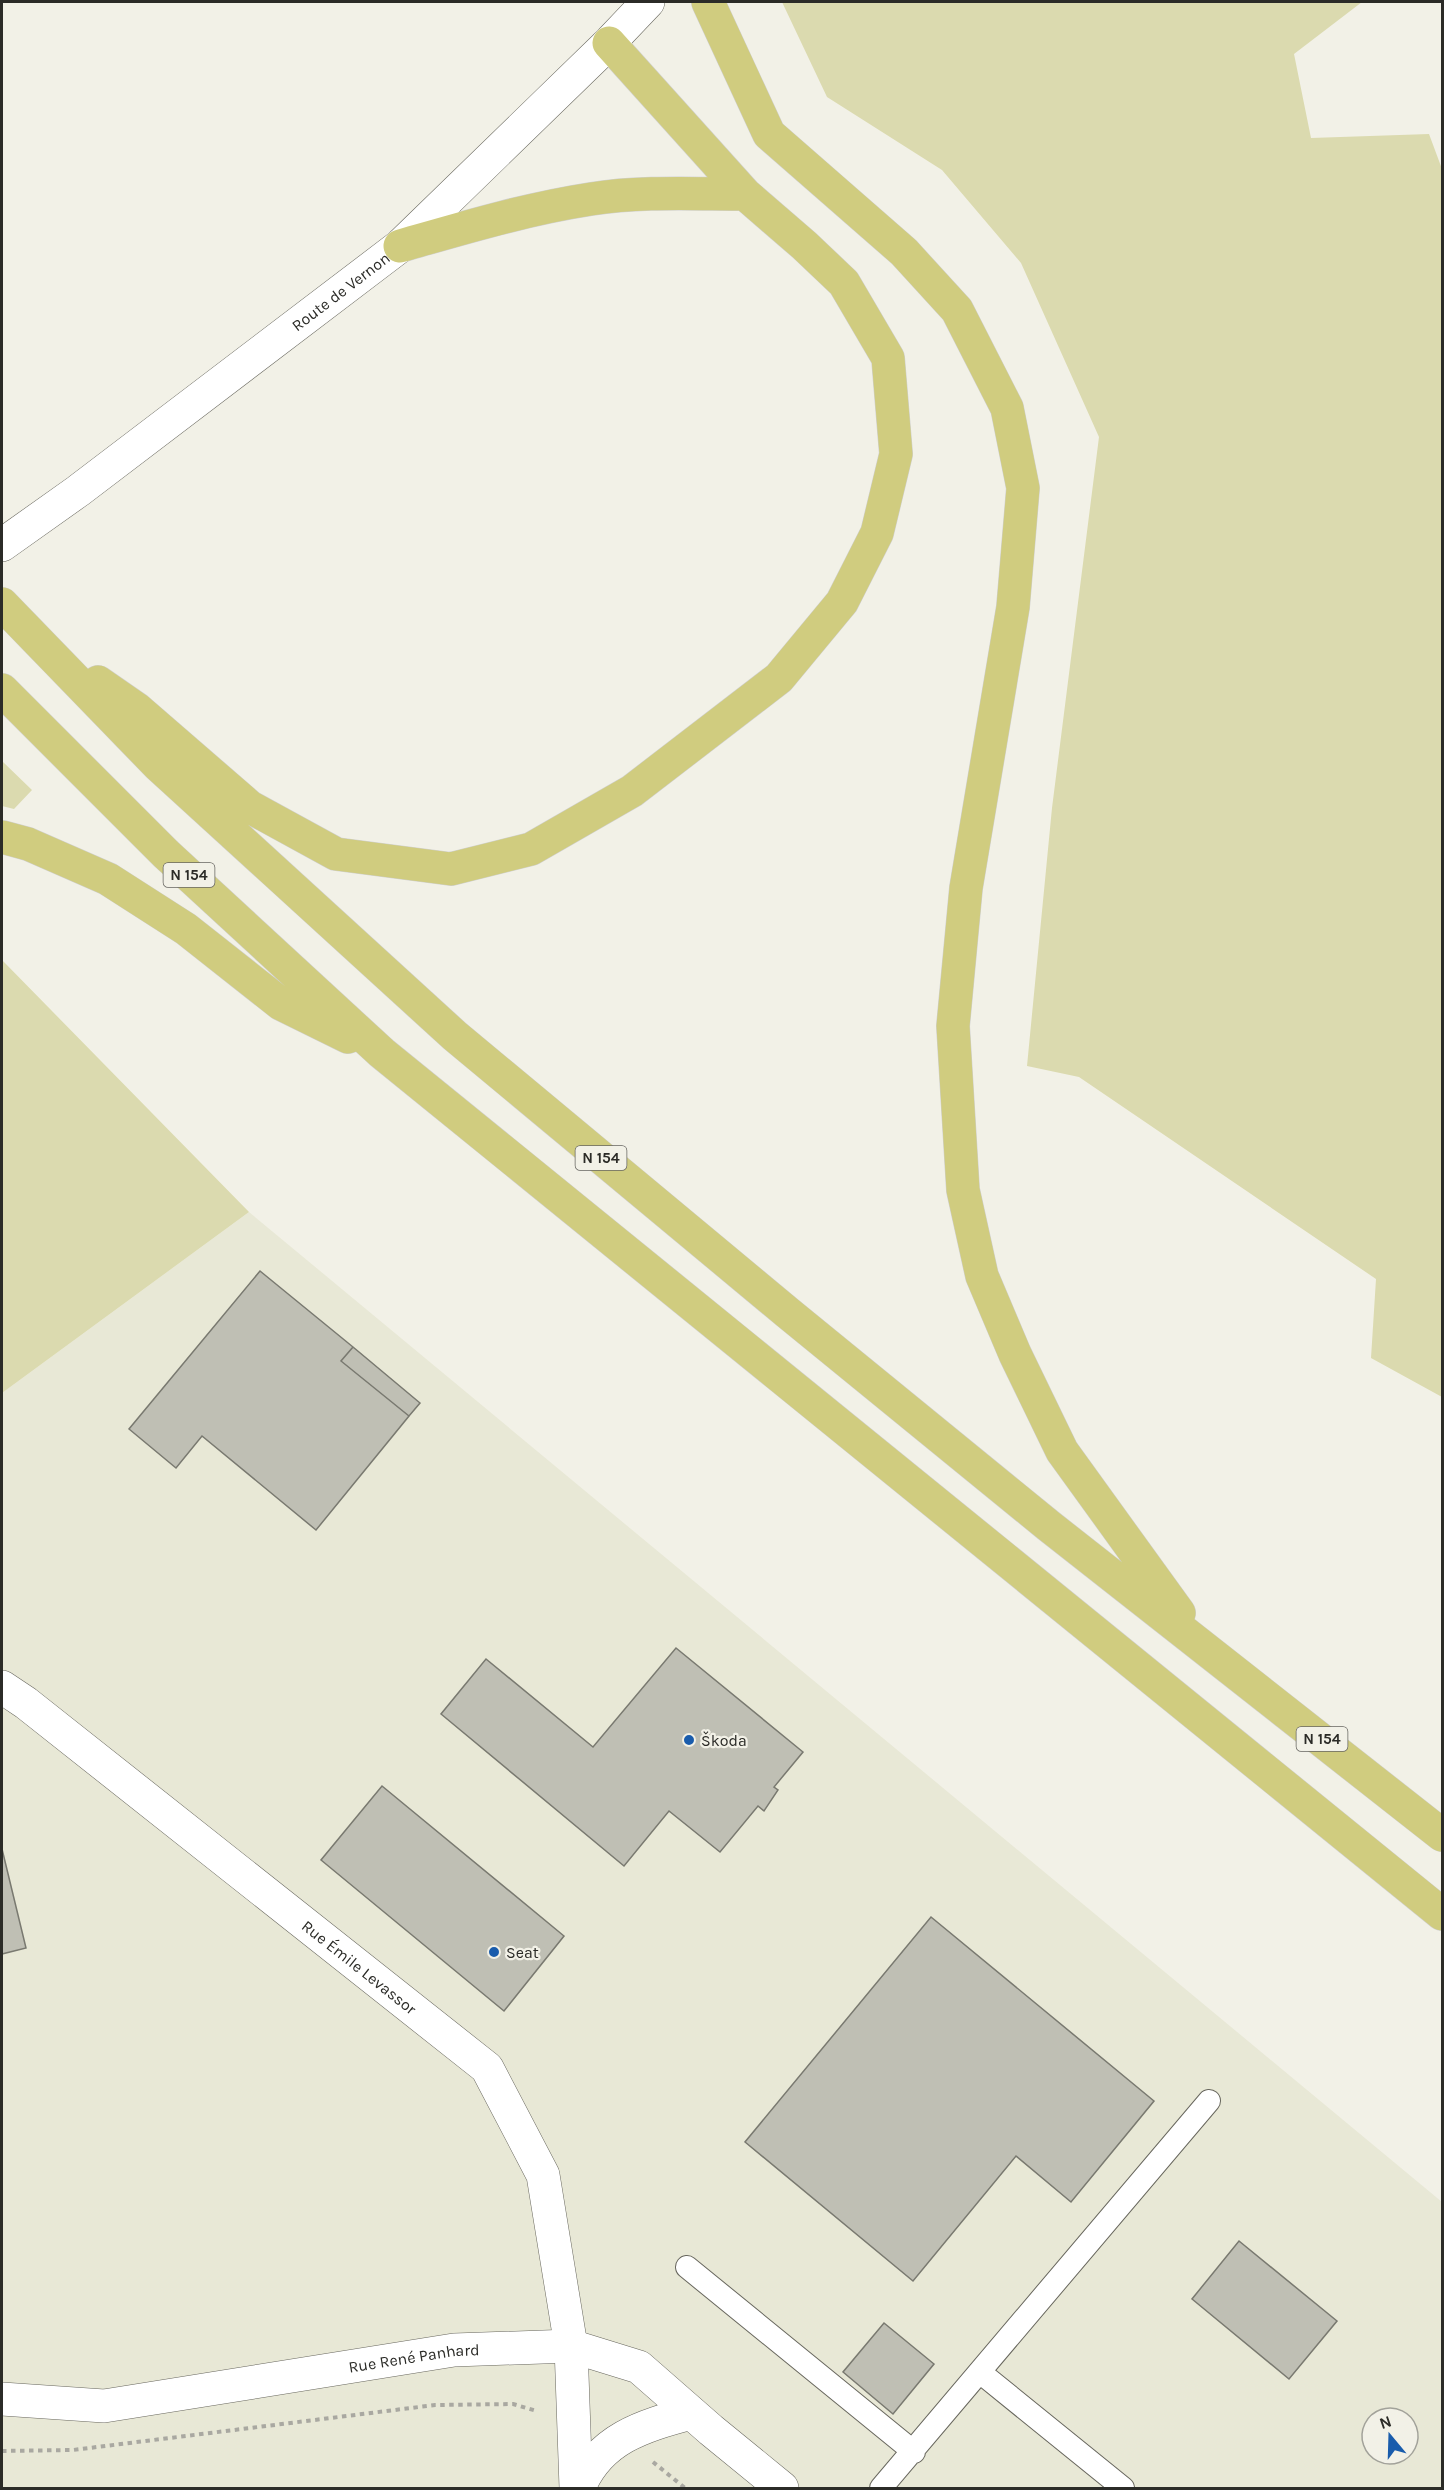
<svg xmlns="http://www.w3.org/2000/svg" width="1444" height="2490" viewBox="0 0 1444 2490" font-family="Karla,sans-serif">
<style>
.built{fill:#e8e8d6;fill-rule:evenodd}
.green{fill:#dbdaaf}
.building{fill:#bfbfb4;stroke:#797970;stroke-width:1.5}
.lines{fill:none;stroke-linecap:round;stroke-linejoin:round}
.service-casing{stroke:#68675e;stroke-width:24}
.minor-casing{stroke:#68675e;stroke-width:34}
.secondary-casing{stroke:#68675e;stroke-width:34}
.trunk-casing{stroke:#d0d0cf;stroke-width:34}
.path{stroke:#a9a8a1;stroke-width:4;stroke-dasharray:4.5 4.5;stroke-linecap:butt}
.service{stroke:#fff;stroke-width:22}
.minor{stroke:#fff;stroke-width:33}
.secondary{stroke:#fff;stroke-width:33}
.trunk{stroke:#d0cc7f;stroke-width:33}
.poi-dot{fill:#195cac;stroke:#f2f1e7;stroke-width:2}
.labels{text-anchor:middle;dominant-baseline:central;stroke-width:4.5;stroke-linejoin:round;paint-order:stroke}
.shield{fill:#f2f1e7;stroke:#676661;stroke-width:1.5}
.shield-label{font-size:15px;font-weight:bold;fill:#2b2b27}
.street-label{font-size:16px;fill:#2b2b27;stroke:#f2f1e7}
.poi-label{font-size:16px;fill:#2b2b27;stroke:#f2f1e7;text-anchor:start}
</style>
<rect width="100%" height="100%" fill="#f2f1e7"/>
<!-- built -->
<path class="built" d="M 249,1212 L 1442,2202 L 1442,2488 L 2,2488 L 2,1393 ZM 1372,2418 L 1408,2418 L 1408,2454 L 1372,2454 Z"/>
<!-- green -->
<path class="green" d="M 782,2 L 1362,2 L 1294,54 L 1311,138 L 1429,134 L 1442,169 L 1442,1397 L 1371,1358 L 1376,1279 L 1079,1077 L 1027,1066 L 1052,808 L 1099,437 L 1021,263 L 942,170 L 827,97 Z
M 2,761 L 32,790 L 14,809 L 2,806 Z
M 2,960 L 249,1212 L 2,1393 Z"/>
<!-- building -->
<path class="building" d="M 260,1271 L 353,1347 L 341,1361 L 409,1416 L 316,1530 L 202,1436 L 176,1468 L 129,1429 Z
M 353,1347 L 420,1403 L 409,1416 L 341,1361 Z
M 676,1648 L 803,1752 L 774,1787 L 778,1790 L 764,1811 L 758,1806 L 720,1852 L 669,1811 L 624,1866 L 441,1714 L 486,1659 L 593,1747 Z
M 382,1786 L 564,1936 L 504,2011 L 321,1860 Z
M 2,1849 L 26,1948 L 2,1954 Z
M 931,1917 L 1154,2101 L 1071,2202 L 1016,2156 L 913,2281 L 745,2142 Z
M 1239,2241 L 1337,2321 L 1289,2379 L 1192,2299 Z
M 884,2323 L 934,2364 L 893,2414 L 843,2372 Z"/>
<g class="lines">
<defs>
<path id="service" d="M 687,2267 L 914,2452
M 981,2373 L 1123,2488
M 881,2488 L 1209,2101"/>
<g id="minor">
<path id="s1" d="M 2,1687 L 26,1703 L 487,2068 L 543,2175 L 571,2346 L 576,2488"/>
<path id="s2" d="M 2,2399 L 104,2406 L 454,2350 L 571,2346 L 639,2367 L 711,2430 L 782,2488"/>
<path d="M 579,2488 C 599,2439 642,2426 691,2413"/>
</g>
<g id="secondary">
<path id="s3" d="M 2,545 L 78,491 L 400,246 L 609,43 L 648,2"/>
</g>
<path id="trunk" d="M 708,2 L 769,134 L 904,252 L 957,310 L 1007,408 L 1023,488 L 1013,607 L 966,888 L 953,1026 L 963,1190 L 982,1276 L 1015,1354 L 1062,1451 L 1179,1613
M 400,246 C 463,228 526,209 591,199 C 641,191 694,194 745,194
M 2,604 L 158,765 L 455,1036 L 788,1313 L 1049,1526 L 1442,1835
M 98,682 L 137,709 L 250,807 L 336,854 L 451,869 L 531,849 L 632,791 L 779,678 L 842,602 L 877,533 L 896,454 L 888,358 L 844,283 L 804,245 L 745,194 L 609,43
M 2,690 L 166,854 L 382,1053 L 1442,1914
M 2,837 L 28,844 L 108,879 L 186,929 L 281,1004 L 348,1037"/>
</defs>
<!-- service casing -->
<use href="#service" class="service-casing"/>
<!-- minor casing -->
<use href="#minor" class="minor-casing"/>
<!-- secondary casing -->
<use href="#secondary" class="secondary-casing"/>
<!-- trunk casing -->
<use href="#trunk" class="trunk-casing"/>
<!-- path -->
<path class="path" d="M 2,2451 L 73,2450 L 435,2405 L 513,2404 L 537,2411
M 653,2462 L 685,2488"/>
<!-- service -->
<use href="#service" class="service"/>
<!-- minor -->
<use href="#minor" class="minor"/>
<!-- secondary -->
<use href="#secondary" class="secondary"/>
<!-- trunk -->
<use href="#trunk" class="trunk"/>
</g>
<!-- markers -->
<g class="poi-dot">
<circle cx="689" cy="1740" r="6"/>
<circle cx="494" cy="1952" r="6"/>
</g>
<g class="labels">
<!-- shield labels -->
<g class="shield">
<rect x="163.5" y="863" width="51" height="24" rx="4.5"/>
<rect x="575.5" y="1146" width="51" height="24" rx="4.5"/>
<rect x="1296.5" y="1727" width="51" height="24" rx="4.5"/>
</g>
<g class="shield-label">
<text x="189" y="875">N 154</text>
<text x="601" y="1158">N 154</text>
<text x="1322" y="1739">N 154</text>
</g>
<!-- street labels -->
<g class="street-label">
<text stroke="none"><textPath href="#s3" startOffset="423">Route de Vernon</textPath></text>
<text stroke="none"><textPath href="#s1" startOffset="454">Rue Émile Levassor</textPath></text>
<text stroke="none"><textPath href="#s2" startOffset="416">Rue René Panhard</textPath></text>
</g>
<!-- poi labels -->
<g class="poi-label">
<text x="701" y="1740">Škoda</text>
<text x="506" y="1952">Seat</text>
</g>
</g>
<!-- border -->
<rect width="1444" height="2490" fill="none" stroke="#2b2b27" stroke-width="6"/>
<!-- north arrow -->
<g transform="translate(1390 2436) rotate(341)"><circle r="28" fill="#f2f1e7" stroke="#a2a29a" stroke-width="1.5"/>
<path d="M0-4.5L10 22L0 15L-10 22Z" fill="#195cac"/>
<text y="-9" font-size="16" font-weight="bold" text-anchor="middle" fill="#2b2b27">N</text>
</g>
</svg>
